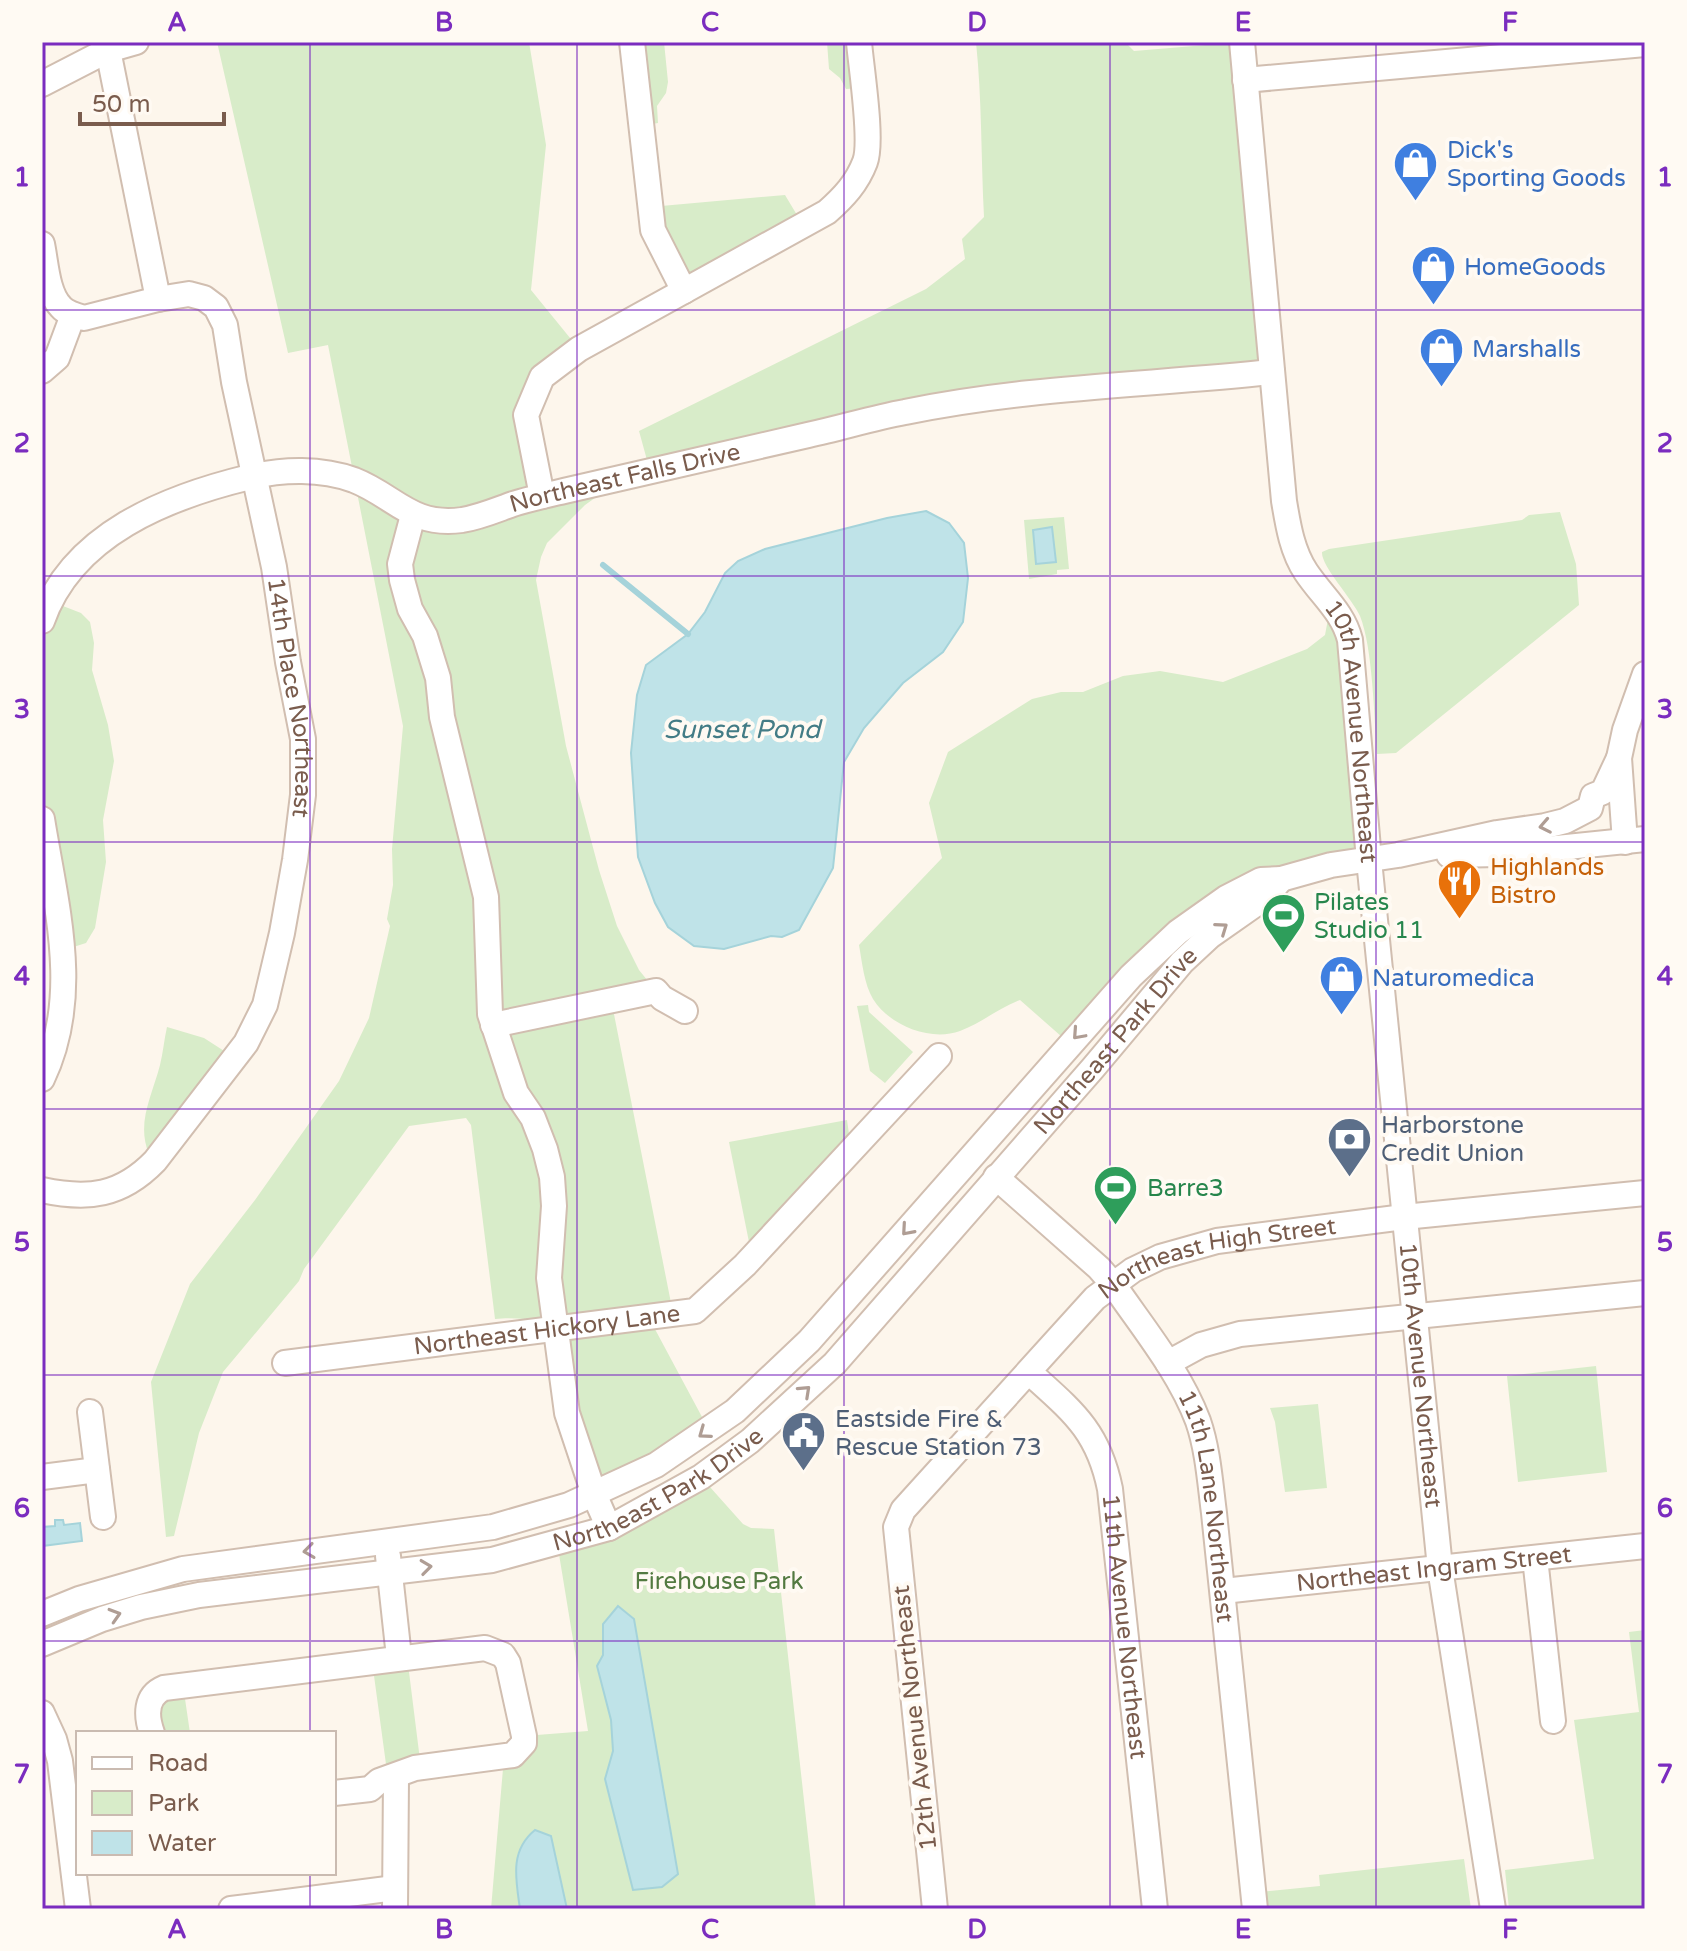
<svg xmlns="http://www.w3.org/2000/svg" width="1687" height="1951" viewBox="0 0 1687 1951" font-family="'Varela Round',sans-serif">
<style>
.green{fill:#d8ecc9}
.water{fill:#bfe3e8;stroke:#a5d3da;stroke-width:2}
.lines{fill:none;stroke-linecap:round;stroke-linejoin:round}
.stream{stroke:#a5d3da;stroke-width:6}
.minor-casing{stroke:#d1beb0;stroke-width:28}
.minor{stroke:#fff;stroke-width:24}
.oneway{stroke:#af9d94}
.grid{fill:none;stroke:#7b2cbf;stroke-width:2;stroke-opacity:0.55}
.labels{text-anchor:middle;dominant-baseline:central;stroke-width:8;stroke-linejoin:round;paint-order:stroke}
.shop-label{font-size:24px;fill:#366cbe;stroke:#fffaf3;text-anchor:start}
.street-label{font-size:24px;fill:#7a5c4d;stroke:#fffaf3}
.food-label{font-size:24px;fill:#c56008;stroke:#fffaf3;text-anchor:start}
.leisure-label{font-size:24px;fill:#27864d;stroke:#fffaf3;text-anchor:start}
.service-label{font-size:24px;fill:#4e5e75;stroke:#fffaf3;text-anchor:start}
.park-label{font-size:24px;fill:#537a41;stroke:#fffaf3}
.water-label{font-size:26px;font-style:italic;fill:#437c86;stroke:#fffaf3}
.neatline{fill:none;stroke:#7b2cbf;stroke-width:3}
.grid-label{font-size:26px;text-anchor:middle;font-weight:bold;fill:#7b2cbf}
</style>
<rect width="100%" height="100%" fill="#fdf6ec"/>
<!-- green -->
<path class="green" d="M 217,42 L 529,42 L 546,145 L 531,290 L 579,349 L 526,415 L 542,496 L 626,476 L 585,505 L 547,543 L 541,557 L 536,580 L 566,746 L 599,870 L 617,926 L 639,970 L 656,991 L 611,999 L 671,1303 L 649,1318 L 709,1430 L 594,1494 L 555,1319 C 532,1322 518,1316 495,1319 L 471,1125 L 466,1118 L 409,1126 L 304,1269 L 299,1281 L 223,1372 L 199,1433 L 174,1536 L 166,1537 L 151,1382 L 190,1284 L 255,1200 L 339,1081 L 369,1018 L 390,926 L 387,919 L 393,885 L 392,849 L 403,726 L 328,345 L 288,353 Z
M 632,42 L 664,42 L 668,82 L 666,93 L 657,106 L 658,123 L 641,126 Z
M 827,42 L 859,42 L 864,88 L 846,89 L 840,78 L 829,69 Z
M 976,42 L 1121,42 L 1127,44 L 1134,51 L 1242,42 L 1272,372 L 959,401 L 650,471 L 639,431 L 926,289 L 965,259 L 962,239 L 984,217 C 981,158 982,100 976,42 Z
M 785,195 L 803,225 L 684,291 L 650,207 Z
M 1560,512 L 1576,564 L 1579,605 L 1396,753 L 1377,754 C 1374,717 1373,649 1360,616 C 1352,598 1321,566 1322,552 L 1329,549 L 1522,520 L 1529,515 Z
M 1064,517 L 1069,569 L 1057,570 L 1057,574 L 1029,579 L 1024,520 Z
M 50,601 L 81,613 L 90,622 L 94,643 L 92,670 L 108,725 L 114,761 L 103,820 L 106,862 L 95,928 L 86,943 L 64,950 L 42,819 L 42,621 Z
M 1331,603 L 1340,614 L 1369,860 L 1247,886 L 1070,1044 L 1020,1000 C 999,1008 981,1023 960,1031 C 930,1042 889,1025 873,999 C 864,984 862,962 859,945 L 942,858 L 929,803 L 948,752 L 1032,699 L 1061,692 L 1083,692 L 1123,676 L 1160,671 L 1223,682 L 1307,649 L 1325,635 Z
M 868,1005 L 869,1012 L 913,1052 L 885,1083 L 870,1071 L 857,1006 Z
M 167,1027 L 204,1038 L 235,1058 L 149,1154 C 136,1123 152,1096 160,1065 C 163,1053 164,1040 167,1027 Z
M 847,1120 L 849,1134 L 749,1242 L 729,1142 Z
M 1596,1366 L 1607,1472 L 1518,1482 L 1507,1376 Z
M 1318,1404 L 1327,1488 L 1285,1492 L 1275,1422 L 1270,1408 Z
M 701,1477 L 743,1524 L 751,1528 L 774,1529 L 816,1909 L 491,1909 L 504,1757 L 524,1736 L 588,1731 L 557,1542 Z
M 1645,1630 L 1645,1909 L 1509,1909 L 1505,1870 L 1594,1859 L 1574,1720 L 1639,1712 L 1629,1632 Z
M 407,1656 L 421,1768 L 388,1779 L 372,1661 Z
M 183,1685 L 190,1733 L 152,1733 L 150,1701 Z
M 1464,1859 L 1471,1909 L 1261,1909 L 1260,1892 L 1320,1886 L 1319,1875 Z"/>
<!-- water -->
<path class="water" d="M 926,511 L 949,523 L 964,543 L 968,578 L 963,622 L 943,652 L 903,683 L 864,728 L 844,762 L 833,868 L 799,930 L 782,937 L 771,936 L 724,949 L 694,946 L 668,927 L 655,903 L 638,857 L 631,753 L 637,695 L 646,665 L 688,634 L 705,612 L 725,573 L 738,561 L 765,549 L 887,518 Z
M 1052,527 L 1056,562 L 1036,564 L 1033,530 Z
M 55,1520 L 63,1520 L 64,1525 L 80,1523 L 82,1541 L 42,1546 L 42,1527 L 55,1526 Z
M 618,1606 L 634,1619 L 678,1874 L 662,1887 L 633,1890 L 605,1779 L 613,1751 L 611,1720 L 597,1666 L 603,1655 L 603,1624 Z
M 535,1830 L 551,1836 L 567,1909 L 520,1909 C 516,1880 509,1851 535,1830 Z"/>
<g class="lines">
<!-- stream -->
<path class="stream" d="M 603,565 L 688,634"/>
<defs>
<g id="minor">
<path d="M 632,42 L 653,230 L 684,291"/>
<path id="s1" d="M 1242,42 L 1284,501 C 1288,525 1292,551 1306,572 C 1322,596 1343,612 1350,640 L 1369,860 L 1440,1568 L 1493,1909"/>
<path d="M 108,50 L 158,299"/>
<path d="M 1245,80 L 1645,44"/>
<path d="M 42,84 L 108,50 L 136,42"/>
<path id="s2" d="M 42,244 C 46,263 47,293 61,307 C 66,313 77,316 84,318 L 158,299 L 189,294 L 204,298 L 216,307 L 225,325 L 234,382 L 274,567 L 288,662 L 303,739 L 303,795 L 295,860 L 282,933 L 265,1005 L 246,1043 L 155,1161 C 121,1196 88,1200 42,1190"/>
<path d="M 42,371 L 57,358 L 73,315"/>
<path d="M 542,496 L 526,415 L 542,377 L 579,349 L 827,212 C 844,197 857,183 865,162 C 873,141 861,67 859,42"/>
<path d="M 413,515 L 400,564 L 402,580 L 410,609 L 425,636 L 438,678 L 442,717 L 486,897 L 490,1014 L 516,1093 L 533,1118 L 545,1149 L 552,1177 L 554,1206 L 549,1278 L 567,1413 L 594,1494 L 609,1528"/>
<path id="s3" d="M 42,621 C 72,534 167,497 250,477 C 283,469 321,468 354,480 C 395,496 411,527 462,520 C 480,517 496,510 513,504 C 529,499 547,495 564,491 C 645,472 727,454 808,435 C 841,428 872,418 905,412 C 1025,387 1150,385 1272,372"/>
<path d="M 42,819 C 56,906 82,996 42,1079"/>
<path d="M 1625,842 L 1619,758 L 1625,730 L 1645,674"/>
<path d="M 1449,855 L 1499,854 L 1645,839"/>
<path d="M 493,1025 L 656,991 L 662,998 L 685,1011"/>
<path id="s4" d="M 996,1177 L 1099,1268 L 1113,1284 C 1143,1328 1179,1371 1198,1421 C 1208,1450 1210,1482 1214,1513 L 1255,1909"/>
<path id="s5" d="M 285,1363 L 695,1311 L 745,1265 L 939,1056"/>
<path d="M 1168,1363 L 1201,1345 L 1240,1334 L 1645,1293"/>
<path id="s6" d="M 1029,1372 C 1072,1411 1098,1430 1110,1489 L 1155,1909"/>
<path d="M 90,1412 L 103,1517"/>
<path d="M 42,1477 L 97,1470"/>
<path d="M 388,1556 L 399,1657"/>
<path d="M 1535,1558 L 1553,1721"/>
<path id="s7" d="M 1223,1591 L 1645,1546"/>
<path d="M 42,1614 L 79,1599 L 183,1569 L 493,1527 L 569,1505 L 656,1465 L 735,1411 L 809,1341 L 1131,976 L 1178,932 L 1226,898 L 1261,880 L 1281,879 L 1331,865 L 1398,855 L 1497,833 L 1545,826 L 1565,821 L 1590,808 L 1593,796 L 1603,792 L 1619,758"/>
<path id="s8" d="M 42,1644 L 102,1619 L 141,1607 L 199,1595 L 492,1560 L 609,1528 L 701,1477 L 750,1441 L 835,1363 L 1093,1068 L 1182,962 L 1210,936 L 1267,896 L 1281,879"/>
<path d="M 42,1713 L 54,1739 L 60,1761 L 78,1909"/>
<path d="M 152,1733 C 146,1716 145,1696 164,1688 L 485,1648 L 503,1655 L 508,1663 L 524,1736 L 524,1743 L 513,1755 L 415,1768 L 379,1781 L 370,1789 L 334,1793"/>
<path d="M 231,1909 L 395,1888"/>
<path d="M 395,1909 L 396,1777"/>
<path id="s9" d="M 935,1909 L 896,1527 L 903,1510 L 1095,1298 L 1133,1270 L 1160,1257 L 1217,1241 L 1404,1217 L 1645,1193"/>
</g>
</defs>
<!-- minor casing -->
<use href="#minor" class="minor-casing"/>
<!-- minor -->
<use href="#minor" class="minor"/>
</g>
<!-- one-way arrows -->
<defs><path id="oneway-chevron" d="M-2-3.5L2.5 0L-2 3.5" fill="none" stroke-width="1.6" stroke-linecap="round" stroke-linejoin="round" transform="scale(2)"/></defs>
<g class="oneway">
<use href="#oneway-chevron" transform="translate(1545 826) rotate(169)"/>
<use href="#oneway-chevron" transform="translate(1222 928) rotate(-35)"/>
<use href="#oneway-chevron" transform="translate(1078 1034) rotate(132)"/>
<use href="#oneway-chevron" transform="translate(907 1230) rotate(131)"/>
<use href="#oneway-chevron" transform="translate(805 1391) rotate(-43)"/>
<use href="#oneway-chevron" transform="translate(704 1433) rotate(144)"/>
<use href="#oneway-chevron" transform="translate(309 1551) rotate(172)"/>
<use href="#oneway-chevron" transform="translate(426 1567) rotate(-7)"/>
<use href="#oneway-chevron" transform="translate(115 1615) rotate(-17)"/>
</g>
<!-- grid -->
<path class="grid" d="M 310,42 L 310,1733M 577,42 L 577,1909M 844,42 L 844,1909M 1110,42 L 1110,1909M 1376,42 L 1376,1909M 42,310 L 1645,310M 42,576 L 1645,576M 42,842 L 1645,842M 42,1109 L 1645,1109M 42,1375 L 1645,1375M 42,1641 L 1645,1641M 310,1873 L 310,1909"/>
<!-- icons -->
<defs>
<symbol id="shop-pin" viewBox="-11 -11 22 30"><path d="M0 17L-7.5 6A9.5 9.5 0 1 1 7.5 6Z" fill="#3f7fe0" stroke="#fffaf3"/><path d="M-5-2.5h2.3a2.7 3.5 0 0 1 5.4 0H5L5.5 6h-11ZM-1.5-2.5h3a1.5 2.3 0 0 0-3 0Z" fill="#fff"/></symbol>
<symbol id="restaurant-pin" viewBox="-11 -11 22 30"><path d="M0 17L-7.5 6A9.5 9.5 0 1 1 7.5 6Z" fill="#e8710a" stroke="#fffaf3"/><path d="M-5-6h1v4h1v-4h1v4h1v-4h1v5L-1.5 .5V6h-2V.5L-5-1ZM5-6V6H3V1.5H1.5Q1.5-4 5-6Z" fill="#fff"/></symbol>
<symbol id="stadium-pin" viewBox="-11 -11 22 30"><path d="M0 17L-7.5 6A9.5 9.5 0 1 1 7.5 6Z" fill="#2e9e5b" stroke="#fffaf3"/><path d="M0-5a6.5 5 0 1 0 0 10a6.5 5 0 1 0 0-10ZM-3.5-1.8h7v3.6h-7Z" fill="#fff"/></symbol>
<symbol id="bank-pin" viewBox="-11 -11 22 30"><path d="M0 17L-7.5 6A9.5 9.5 0 1 1 7.5 6Z" fill="#5c6f8a" stroke="#fffaf3"/><path d="M-6-4H6V4H-6ZM0-2.3a2.3 2.3 0 1 0 0 4.6a2.3 2.3 0 1 0 0-4.6Z" fill="#fff"/></symbol>
<symbol id="civic-pin" viewBox="-11 -11 22 30"><path d="M0 17L-7.5 6A9.5 9.5 0 1 1 7.5 6Z" fill="#5c6f8a" stroke="#fffaf3"/><path d="M-.6-6.5H3V-4.5H.6V-3L4-1V1h2V6H-6V1h2V-1L-.6-3ZM-1.2 2.5V6h2.4V2.5Z" fill="#fff"/></symbol>
</defs>
<g fill-rule="evenodd">
<use href="#shop-pin" x="1390" y="138" width="51" height="69"/>
<use href="#shop-pin" x="1408" y="242" width="51" height="69"/>
<use href="#shop-pin" x="1416" y="324" width="51" height="69"/>
<use href="#restaurant-pin" x="1434" y="856" width="51" height="69"/>
<use href="#stadium-pin" x="1258" y="890" width="51" height="69"/>
<use href="#shop-pin" x="1316" y="952" width="51" height="69"/>
<use href="#bank-pin" x="1324" y="1114" width="51" height="69"/>
<use href="#stadium-pin" x="1090" y="1162" width="51" height="69"/>
<use href="#civic-pin" x="778" y="1408" width="51" height="69"/>
</g>
<g class="labels">
<!-- shop labels -->
<g class="shop-label">
<text x="1447" y="150">Dick's<tspan x="1447" dy="28">Sporting Goods</tspan></text>
<text x="1464" y="267">HomeGoods</text>
<text x="1472" y="349">Marshalls</text>
<text x="1372" y="978">Naturomedica</text>
</g>
<!-- street labels -->
<g class="street-label">
<text stroke="none"><textPath href="#s3" startOffset="656">Northeast Falls Drive</textPath></text>
<text stroke="none"><textPath href="#s2" startOffset="630">14th Place Northeast</textPath></text>
<text stroke="none"><textPath href="#s1" startOffset="708">10th Avenue Northeast</textPath></text>
<text stroke="none"><textPath href="#s8" startOffset="1290">Northeast Park Drive</textPath></text>
<text stroke="none"><textPath href="#s9" startOffset="820">Northeast High Street</textPath></text>
<text stroke="none"><textPath href="#s5" startOffset="264">Northeast Hickory Lane</textPath></text>
<text stroke="none"><textPath href="#s1" startOffset="1356">10th Avenue Northeast</textPath></text>
<text stroke="none"><textPath href="#s8" startOffset="642">Northeast Park Drive</textPath></text>
<text stroke="none"><textPath href="#s4" startOffset="406">11th Lane Northeast</textPath></text>
<text stroke="none"><textPath href="#s7" startOffset="212">Northeast Ingram Street</textPath></text>
<text stroke="none"><textPath href="#s6" startOffset="284">11th Avenue Northeast</textPath></text>
<text transform="translate(915 1718) rotate(-96)">12th Avenue Northeast</text>
</g>
<!-- food labels -->
<g class="food-label">
<text x="1490" y="867">Highlands<tspan x="1490" dy="28">Bistro</tspan></text>
</g>
<!-- leisure labels -->
<g class="leisure-label">
<text x="1314" y="902">Pilates<tspan x="1314" dy="28">Studio 11</tspan></text>
<text x="1147" y="1188">Barre3</text>
</g>
<!-- service labels -->
<g class="service-label">
<text x="1381" y="1125">Harborstone<tspan x="1381" dy="28">Credit Union</tspan></text>
<text x="835" y="1419">Eastside Fire &amp;<tspan x="835" dy="28">Rescue Station 73</tspan></text>
</g>
<!-- park labels -->
<g class="park-label">
<text x="719" y="1581">Firehouse Park</text>
</g>
<!-- water labels -->
<g class="water-label">
<text x="742" y="729">Sunset Pond</text>
</g>
</g>
<!-- border -->
<rect width="1687" height="1951" fill="none" stroke="#fffaf3" stroke-width="88"/>
<!-- legend -->
<rect x="76" y="1731" width="260" height="144" fill="#fffaf3" stroke="#cabbb1" stroke-width="2"/>
<rect x="92" y="1757" width="40" height="12" fill="#ffffff" stroke="#cabbb1" stroke-width="2"/>
<text x="148" y="1771" font-size="24" fill="#7a5c4d">Road</text>
<rect x="92" y="1791" width="40" height="24" fill="#d8ecc9" stroke="#cabbb1" stroke-width="2"/>
<text x="148" y="1811" font-size="24" fill="#7a5c4d">Park</text>
<rect x="92" y="1831" width="40" height="24" fill="#bfe3e8" stroke="#cabbb1" stroke-width="2"/>
<text x="148" y="1851" font-size="24" fill="#7a5c4d">Water</text>
<!-- scale -->
<path d="M80 112v12h144v-12" fill="none" stroke="#7a5c4d" stroke-width="4"/>
<text x="92" y="112" font-size="24" fill="#7a5c4d" stroke="#fffaf3" stroke-width="6" paint-order="stroke">50 m</text>
<rect x="44" y="44" width="1599" height="1863" class="neatline"/>
<g class="grid-label">
<text x="177" y="31">A</text>
<text x="444" y="31">B</text>
<text x="710" y="31">C</text>
<text x="977" y="31">D</text>
<text x="1243" y="31">E</text>
<text x="1510" y="31">F</text>
<text x="22" y="186">1</text>
<text x="1665" y="186">1</text>
<text x="22" y="452">2</text>
<text x="1665" y="452">2</text>
<text x="22" y="718">3</text>
<text x="1665" y="718">3</text>
<text x="22" y="985">4</text>
<text x="1665" y="985">4</text>
<text x="22" y="1251">5</text>
<text x="1665" y="1251">5</text>
<text x="22" y="1517">6</text>
<text x="1665" y="1517">6</text>
<text x="22" y="1783">7</text>
<text x="1665" y="1783">7</text>
<text x="177" y="1938">A</text>
<text x="444" y="1938">B</text>
<text x="710" y="1938">C</text>
<text x="977" y="1938">D</text>
<text x="1243" y="1938">E</text>
<text x="1510" y="1938">F</text>
</g>
</svg>
